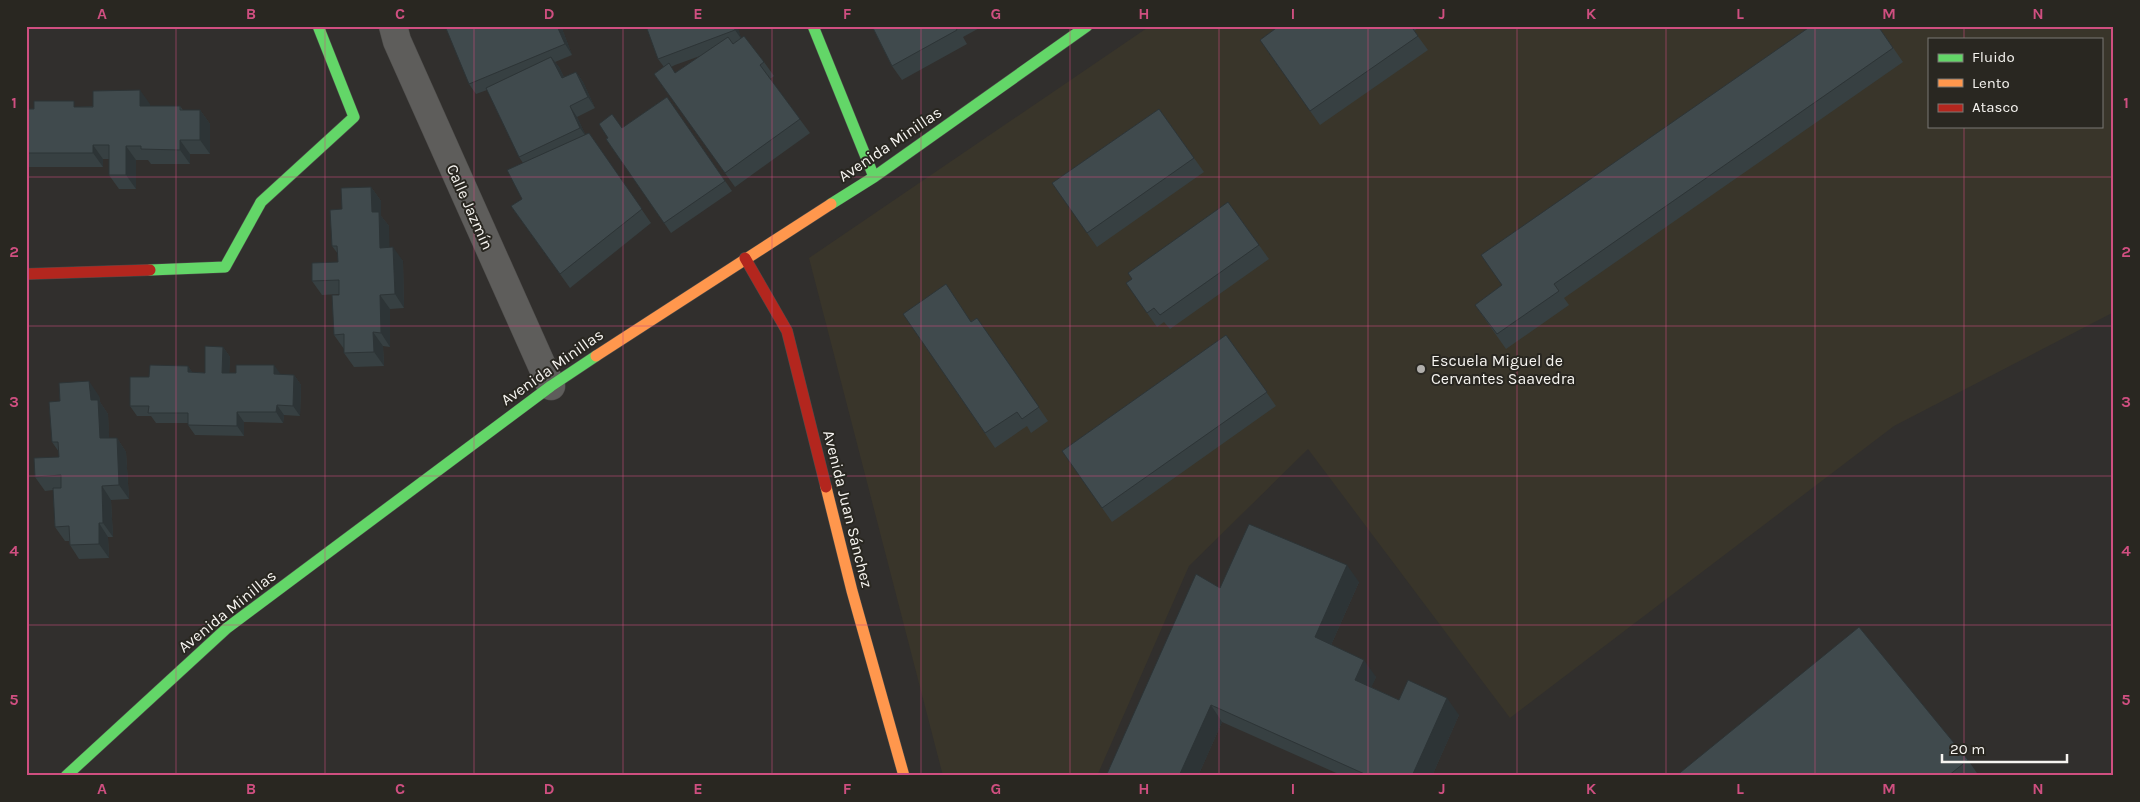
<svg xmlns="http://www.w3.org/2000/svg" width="2140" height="802" viewBox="0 0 2140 802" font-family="Karla,sans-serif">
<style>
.built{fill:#39352a;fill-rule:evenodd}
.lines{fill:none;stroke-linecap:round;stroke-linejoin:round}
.street-casing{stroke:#4d4c4a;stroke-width:29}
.fast-casing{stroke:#4d4c4a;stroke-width:12}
.slow-casing{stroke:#4d4c4a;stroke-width:12}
.jam-casing{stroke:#4d4c4a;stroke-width:12}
.street{stroke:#5e5d5b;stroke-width:28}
.fast{stroke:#63d668;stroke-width:11}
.slow{stroke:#ff974d;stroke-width:11}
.jam{stroke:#b3261e;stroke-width:11}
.wall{fill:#374042;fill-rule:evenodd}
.shaded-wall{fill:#2d3436}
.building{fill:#404a4d;stroke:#2d3436}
.grid{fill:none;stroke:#cf4f80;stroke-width:1;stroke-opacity:0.55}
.poi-dot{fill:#b1afac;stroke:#292721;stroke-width:2}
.labels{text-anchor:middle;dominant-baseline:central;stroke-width:4;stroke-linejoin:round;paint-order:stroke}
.street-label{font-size:16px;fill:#f6f4f0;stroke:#292721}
.poi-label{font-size:16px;fill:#f6f4f0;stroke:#292721;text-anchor:start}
.neatline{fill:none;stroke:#cf4f80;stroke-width:2}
.grid-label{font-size:16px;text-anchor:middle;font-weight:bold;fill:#cf4f80}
</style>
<rect width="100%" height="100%" fill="#312f2d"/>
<!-- built -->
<path class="built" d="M 1150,26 L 2114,26 L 2114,312 L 1894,426 L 1510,718 L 1308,449 L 1189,566 L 1097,776 L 943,776 L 809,258 ZM 1929,39 L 2101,39 L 2101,126 L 1929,126 Z"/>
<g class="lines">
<defs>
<path id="street" d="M 393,26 L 397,41 L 551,386"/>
<path id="fast" d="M 813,26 L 874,177
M 831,204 L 874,177 L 1087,26
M 150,270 L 225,267 L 261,202 L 354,117 L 318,26
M 66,776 L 227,628 L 551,386 L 596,356"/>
<path id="slow" d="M 596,356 L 831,204
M 826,487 L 852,591 L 904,776"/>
<path id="jam" d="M 745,258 L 787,331 L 826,487
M 26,274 L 150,270"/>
</defs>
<!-- street casing -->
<use href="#street" class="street-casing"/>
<!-- fast casing -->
<use href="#fast" class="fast-casing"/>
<!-- slow casing -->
<use href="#slow" class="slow-casing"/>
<!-- jam casing -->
<use href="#jam" class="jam-casing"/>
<!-- street -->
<use href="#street" class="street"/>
<!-- fast -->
<use href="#fast" class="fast"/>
<!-- slow -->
<use href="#slow" class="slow"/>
<!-- jam -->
<use href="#jam" class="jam"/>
</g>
<!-- wall -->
<path class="wall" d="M 561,26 L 572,55 L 555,62 L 559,67 L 564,77 L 576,72 L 583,82 L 595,108 L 577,117 L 585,134 L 589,133 L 651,223 L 570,288 L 511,206 L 522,199 L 523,163 L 519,157 L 487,90 L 476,94 L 469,84 Z
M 646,26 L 737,26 L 741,38 L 764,62 L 774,76 L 770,79 L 810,133 L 735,187 L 654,74 L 664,67 L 658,59 ZM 700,56 L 675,73 L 671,67 L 675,65 Z
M 872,26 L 983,26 L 963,37 L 967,44 L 902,80 L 892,66 Z
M 1279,26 L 1421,26 L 1414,31 L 1428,50 L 1320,125 L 1260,40 Z
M 1878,26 L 1903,62 L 1564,298 L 1569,305 L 1506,349 L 1475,305 L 1502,285 Z
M 667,97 L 732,191 L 671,233 L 606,139 L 608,138 L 622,128 Z
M 150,104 L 150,106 L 180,106 L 183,110 L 200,110 L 210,124 L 210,154 L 190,154 L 190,164 L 151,164 L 148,160 L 136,160 L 136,189 L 119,189 L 109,175 L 109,159 L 103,159 L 103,167 L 27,167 L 26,165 L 26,107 L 26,109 Z
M 1159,109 L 1204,172 L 1097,247 L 1052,183 Z
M 371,187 L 381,201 L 381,216 L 389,226 L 389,247 L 403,261 L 404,308 L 390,309 L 390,347 L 383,346 L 384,366 L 354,367 L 344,353 L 344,349 L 334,335 L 339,294 L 322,295 L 312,281 L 338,262 L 338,254 L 332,246 L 342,209 Z
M 1228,202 L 1269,259 L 1170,329 L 1164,322 L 1157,327 L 1126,283 L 1132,279 Z
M 903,314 L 971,321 L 977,318 L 1048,421 L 1031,433 L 1027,426 L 995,448 Z
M 1226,335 L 1276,406 L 1112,522 L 1062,451 Z
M 223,347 L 230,357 L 229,373 L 294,375 L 301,385 L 300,416 L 284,415 L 283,423 L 244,422 L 244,436 L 195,435 L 188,425 L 188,423 L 156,423 L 151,416 L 137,416 L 130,406 L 149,377 L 188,366 L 192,372 L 205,373 Z
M 99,396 L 100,402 L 108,414 L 109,438 L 117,438 L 126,452 L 129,499 L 111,500 L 113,537 L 108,537 L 109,558 L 79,559 L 70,545 L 69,541 L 65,541 L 55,527 L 53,490 L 45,491 L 35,477 L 59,457 L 59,452 L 52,442 L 60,401 Z
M 1359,582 L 1331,645 L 1376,677 L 1371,687 L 1399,700 L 1459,715 L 1432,776 L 1343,776 L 1222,722 L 1198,776 L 1106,776 L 1220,588 Z
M 1968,760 L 1979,776 L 1676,776 Z"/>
<!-- shaded-wall -->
<path class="shaded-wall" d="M 557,26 L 561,26 L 572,55 L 565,44 Z
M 734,26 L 737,26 L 742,40 L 735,30 Z
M 551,57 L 559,67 L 569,88 L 562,78 Z
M 576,72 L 583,82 L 595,108 L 588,97 Z
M 140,90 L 150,104 L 150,120 L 140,106 Z
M 570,106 L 577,117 L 587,138 L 580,128 Z
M 200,110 L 210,124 L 210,154 L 200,140 Z
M 180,140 L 190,154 L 190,164 L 180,150 Z
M 93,145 L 103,159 L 103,167 L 93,153 Z
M 126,146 L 136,160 L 136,189 L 126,175 Z
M 371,187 L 381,201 L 381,216 L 389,226 L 390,262 L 380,248 L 372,212 Z
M 393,247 L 403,261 L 404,308 L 395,294 Z
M 380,295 L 390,309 L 390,347 L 381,333 Z
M 373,332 L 383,346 L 384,366 L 374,352 Z
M 223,347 L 230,357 L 229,383 L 222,373 Z
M 274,365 L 282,376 L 274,374 Z
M 188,366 L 195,376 L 188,372 Z
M 294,375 L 301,385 L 300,416 L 293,406 Z
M 89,381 L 99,396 L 100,402 L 108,414 L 110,452 L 100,438 L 91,400 Z
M 277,405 L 284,415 L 283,423 L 276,412 Z
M 237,412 L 244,422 L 244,436 L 237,426 Z
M 117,438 L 126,452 L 129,499 L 119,485 Z
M 102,486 L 111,500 L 113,537 L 103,523 Z
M 99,523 L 108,537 L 109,558 L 99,544 Z
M 1347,565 L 1359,582 L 1327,654 L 1315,637 Z
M 1364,660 L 1376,677 L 1367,697 L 1355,680 Z
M 1447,698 L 1459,715 L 1432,776 L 1412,776 Z
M 1211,705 L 1222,722 L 1198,776 L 1179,776 Z"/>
<!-- building -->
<path class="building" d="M 445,26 L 557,26 L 565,44 L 469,84 Z
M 646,26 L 734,26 L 735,30 L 658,59 Z
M 872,26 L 955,26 L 957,30 L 892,66 Z
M 1279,26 L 1411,26 L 1418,36 L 1310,111 L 1260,40 Z
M 1811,26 L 1878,26 L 1893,48 L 1554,284 L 1559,291 L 1497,334 L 1475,305 L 1502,285 L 1481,255 Z
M 744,36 L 764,62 L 760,65 L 800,119 L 725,173 L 654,74 L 669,63 L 675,73 L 728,37 L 733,44 Z
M 551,57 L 562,78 L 576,72 L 588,97 L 570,106 L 580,128 L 519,157 L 486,88 Z
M 140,90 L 140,106 L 180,106 L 180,110 L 200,110 L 200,140 L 180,140 L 180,150 L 141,149 L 141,146 L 126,146 L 126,175 L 109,175 L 109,145 L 93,145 L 93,153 L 26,153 L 26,109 L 34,109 L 34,101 L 74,101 L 74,107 L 93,107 L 93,91 Z
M 667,97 L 725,181 L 664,223 L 606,139 L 608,138 L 599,124 L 612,114 L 622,128 Z
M 1159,109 L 1194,158 L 1087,233 L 1052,183 Z
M 589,133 L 642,209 L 560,274 L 511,206 L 522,199 L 507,170 Z
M 371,187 L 372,212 L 379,212 L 380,248 L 393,247 L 395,294 L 380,295 L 381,333 L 373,332 L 374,352 L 344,353 L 344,334 L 334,335 L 332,295 L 339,295 L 339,280 L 312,281 L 312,263 L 338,262 L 337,246 L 332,246 L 330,210 L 342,209 L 341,188 Z
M 1228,202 L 1259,245 L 1160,315 L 1154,308 L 1147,313 L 1126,283 L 1132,279 L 1128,273 Z
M 946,284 L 971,322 L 977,318 L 1039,407 L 1022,419 L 1017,412 L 985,433 L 903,314 Z
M 1226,335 L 1267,392 L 1102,508 L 1062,451 Z
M 205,346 L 223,347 L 222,373 L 236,373 L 236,365 L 274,365 L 274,374 L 294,375 L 293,406 L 277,405 L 276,412 L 237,412 L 237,426 L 188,425 L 188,413 L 148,413 L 149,406 L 130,406 L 130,377 L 149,377 L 150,365 L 188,366 L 188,372 L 205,373 Z
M 89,381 L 91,400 L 98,400 L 100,438 L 117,438 L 119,485 L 102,486 L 103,523 L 99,523 L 99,544 L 70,545 L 69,526 L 55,527 L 53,488 L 61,488 L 61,475 L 35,477 L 34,458 L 59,457 L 58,442 L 52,442 L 49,402 L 60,401 L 59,383 Z
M 1249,524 L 1347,565 L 1315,637 L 1364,660 L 1355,680 L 1399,700 L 1408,680 L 1447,698 L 1412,776 L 1369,776 L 1211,705 L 1179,776 L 1106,776 L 1196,574 L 1220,588 Z
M 1859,627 L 1968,760 L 1948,776 L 1676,776 Z"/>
<!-- grid -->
<path class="grid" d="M 176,26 L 176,776M 325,26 L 325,776M 474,26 L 474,776M 623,26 L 623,776M 772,26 L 772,776M 921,26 L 921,776M 1070,26 L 1070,776M 1219,26 L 1219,776M 1368,26 L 1368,776M 1517,26 L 1517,776M 1666,26 L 1666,776M 1815,26 L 1815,776M 1964,26 L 1964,39M 1964,126 L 1964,776M 26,177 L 2114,177M 26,326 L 2114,326M 26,476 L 2114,476M 26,625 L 2114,625"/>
<!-- markers -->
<circle class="poi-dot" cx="1421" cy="369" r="5"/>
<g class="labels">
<!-- street labels -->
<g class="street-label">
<text transform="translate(890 144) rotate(-34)">Avenida Minillas</text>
<text transform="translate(470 207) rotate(66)">Calle Jazmín</text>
<text transform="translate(552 367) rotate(-35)">Avenida Minillas</text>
<text transform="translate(848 509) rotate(76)">Avenida Juan Sánchez</text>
<text transform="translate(227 611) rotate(-39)">Avenida Minillas</text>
</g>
<!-- poi labels -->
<g class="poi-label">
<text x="1431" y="360">Escuela Miguel de<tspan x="1431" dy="18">Cervantes Saavedra</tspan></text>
</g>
</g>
<!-- border -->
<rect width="2140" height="802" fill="none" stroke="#292721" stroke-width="55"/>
<!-- legend -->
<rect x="1928" y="38" width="175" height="90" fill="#292721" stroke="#7b7974"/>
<rect x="1938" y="54" width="25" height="8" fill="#63d668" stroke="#7b7974"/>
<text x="1972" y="62" font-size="15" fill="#f6f4f0">Fluido</text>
<rect x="1938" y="79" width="25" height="8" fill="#ff974d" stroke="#7b7974"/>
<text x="1972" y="88" font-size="15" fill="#f6f4f0">Lento</text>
<rect x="1938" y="104" width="25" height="8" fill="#b3261e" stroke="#7b7974"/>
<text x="1972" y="112" font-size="15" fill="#f6f4f0">Atasco</text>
<!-- scale -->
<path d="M1942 754v8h125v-8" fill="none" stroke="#f6f4f0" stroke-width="2.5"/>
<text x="1950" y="754" font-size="15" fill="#f6f4f0" stroke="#292721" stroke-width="4" paint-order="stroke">20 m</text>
<rect x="28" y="28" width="2084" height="746" class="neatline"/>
<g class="grid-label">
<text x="102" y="19">A</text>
<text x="251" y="19">B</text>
<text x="400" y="19">C</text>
<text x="549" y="19">D</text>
<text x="698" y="19">E</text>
<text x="847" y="19">F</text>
<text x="996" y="19">G</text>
<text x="1144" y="19">H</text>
<text x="1293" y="19">I</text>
<text x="1442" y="19">J</text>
<text x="1591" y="19">K</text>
<text x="1740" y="19">L</text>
<text x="1889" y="19">M</text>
<text x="2038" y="19">N</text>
<text x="14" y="108">1</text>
<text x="2126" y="108">1</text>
<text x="14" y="257">2</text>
<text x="2126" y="257">2</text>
<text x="14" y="407">3</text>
<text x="2126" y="407">3</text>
<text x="14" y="556">4</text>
<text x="2126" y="556">4</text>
<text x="14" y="705">5</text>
<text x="2126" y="705">5</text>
<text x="102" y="794">A</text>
<text x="251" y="794">B</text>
<text x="400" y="794">C</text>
<text x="549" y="794">D</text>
<text x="698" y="794">E</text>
<text x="847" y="794">F</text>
<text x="996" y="794">G</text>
<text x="1144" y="794">H</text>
<text x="1293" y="794">I</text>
<text x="1442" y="794">J</text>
<text x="1591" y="794">K</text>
<text x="1740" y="794">L</text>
<text x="1889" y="794">M</text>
<text x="2038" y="794">N</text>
</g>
</svg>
